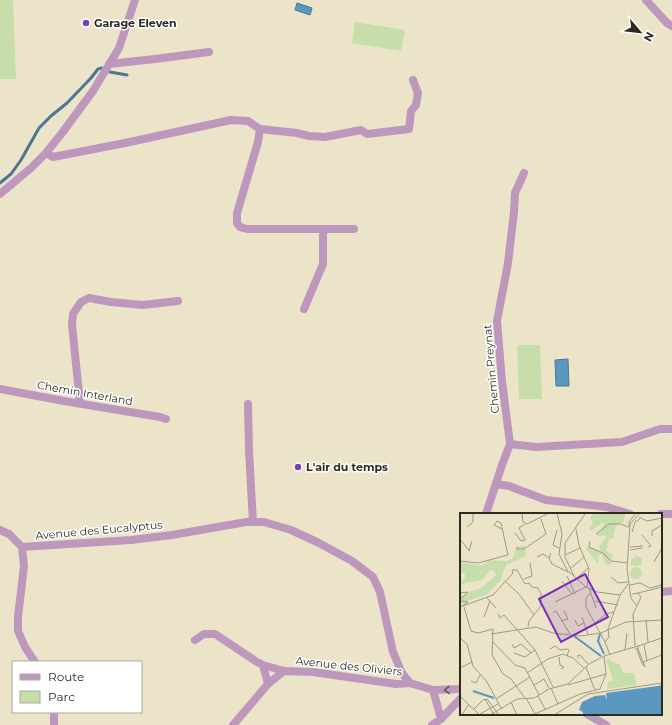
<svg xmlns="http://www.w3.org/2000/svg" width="672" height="725" viewBox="0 0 672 725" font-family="Montserrat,sans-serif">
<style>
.green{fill:#c8deaa}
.water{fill:#5b98c1;stroke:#4d7791}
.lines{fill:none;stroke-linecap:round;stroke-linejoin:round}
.stream{stroke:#4d7791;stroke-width:3}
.minor{stroke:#be98bc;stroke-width:8}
.oneway{stroke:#67565e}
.poi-dot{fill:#7a3fb5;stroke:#fff;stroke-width:1.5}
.labels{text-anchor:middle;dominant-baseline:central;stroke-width:3;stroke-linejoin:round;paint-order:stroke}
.poi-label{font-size:11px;font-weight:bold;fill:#2d2a20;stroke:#fff;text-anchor:start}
.street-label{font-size:11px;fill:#2d2a20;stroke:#fff}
.inset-river{fill:none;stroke:#5b98c1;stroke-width:2}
.inset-road{fill:none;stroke:#9f9a85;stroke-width:1}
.view{fill:#7b2cbf;fill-opacity:0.15;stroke:#7b2cbf;stroke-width:2}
.inset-edge{fill:none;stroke:#2d2a20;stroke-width:2}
</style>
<rect width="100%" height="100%" fill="#ebe4c9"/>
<!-- green -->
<path class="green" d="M 0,0 L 13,0 L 16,79 L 0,79 Z
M 355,22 L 405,30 L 401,51 L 352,43 Z
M 517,345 L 540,345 L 542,399 L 519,399 Z"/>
<!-- water -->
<path class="water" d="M 297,3 L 312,8 L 310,15 L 295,10 Z
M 568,359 L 569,386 L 556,386 L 555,360 Z"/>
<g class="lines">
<!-- stream -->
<path class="stream" d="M 110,72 L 127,75
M 0,183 L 11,174 L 21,160 L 39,128 L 51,116 L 67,103 L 91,78 L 98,69 L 102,68"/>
<!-- minor -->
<path class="minor" d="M 646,0 L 667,23 L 672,26
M 109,64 L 155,59 L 209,52
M 260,129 L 258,142 L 237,213 L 237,223 L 240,227 L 247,229 L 354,229
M 46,153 L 53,157 L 125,143 L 231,120 L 248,121 L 260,129 L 297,133 L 309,136 L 325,137 L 361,130 L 367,134 L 409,129 L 411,111 L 416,105 L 418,93 L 413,80
M 0,194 L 31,168 L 46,153 L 62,133 L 93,91 L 119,48 L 135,0
M 304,309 L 323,264 L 323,229
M 0,389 L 64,401 L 160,417 L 166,419
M 80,403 L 72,325 L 73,314 L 81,302 L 89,298 L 111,302 L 143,305 L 178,301
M 248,404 L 249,451 L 253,522
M 510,444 L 536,447 L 622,442 L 660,429 L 672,429
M 496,484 L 509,486 L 546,500 L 607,507 L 630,514
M 486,514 L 502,465 L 510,444 L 502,381 L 497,321 L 508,263 L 514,212 L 515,193 L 524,173
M 661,514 L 672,514
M 0,530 L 9,534 L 22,547 L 131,540 L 172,535 L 246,522 L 264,522 L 291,530 L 319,543 L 352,561 L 373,577 L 380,592 L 393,652 L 402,673 L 410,683
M 22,547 L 24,566 L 18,617 L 18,631 L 25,647 L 35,662
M 661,592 L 672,591
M 195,640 L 204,634 L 215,634 L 257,662 L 263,665 L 284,671 L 313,672 L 396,684 L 410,683 L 433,690 L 461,689
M 263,665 L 268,684
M 433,690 L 441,719
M 54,712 L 54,725
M 587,714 L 606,725
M 233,725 L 268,684 L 284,671
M 432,725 L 441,719 L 461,698"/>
</g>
<!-- one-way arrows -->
<defs><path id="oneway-chevron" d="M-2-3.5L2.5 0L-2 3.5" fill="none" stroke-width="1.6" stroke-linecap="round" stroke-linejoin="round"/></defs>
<use class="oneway" href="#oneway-chevron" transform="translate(447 690) rotate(178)"/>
<!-- markers -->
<g class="poi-dot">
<circle cx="86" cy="23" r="4"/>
<circle cx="298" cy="467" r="4"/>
</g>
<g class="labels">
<!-- poi labels -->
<g class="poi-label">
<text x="94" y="23">Garage Eleven</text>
<text x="306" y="467">L'air du temps</text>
</g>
<!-- street labels -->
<g class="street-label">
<text transform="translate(491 369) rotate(-95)">Chemin Preynat</text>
<text transform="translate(85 393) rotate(10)">Chemin Interland</text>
<text transform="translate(99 530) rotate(-5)">Avenue des Eucalyptus</text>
<text transform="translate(349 666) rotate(6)">Avenue des Oliviers</text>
</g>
</g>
<!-- overview -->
<g transform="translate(460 513)">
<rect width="202" height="202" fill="#ebe4c9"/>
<path d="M 134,0 L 166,0 L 163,10 L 156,11 L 153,26 L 149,25 L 146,38 L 153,41 L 150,52 L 145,51 L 142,41 L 139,42 L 138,51 L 126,36 L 128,33 L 142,39 L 139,34 L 146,24 L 144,22 L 138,24 L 137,21 L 144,12 L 143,9 L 131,18 L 129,16 L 133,9 L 130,5 ZM 57,33 L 65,33 L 66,43 L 46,52 L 40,68 L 27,81 L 0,91 L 0,83 L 21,75 L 36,62 L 34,58 L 30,57 L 22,67 L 2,71 L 0,69 L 5,65 L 5,61 L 0,59 L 0,49 L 22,53 L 29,47 L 47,48 L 52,46 ZM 174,42 L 182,45 L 182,52 L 171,53 L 171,46 L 175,45 ZM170 60a6 6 0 1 1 12 0a6 6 0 1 1-12 0ZM 150,145 L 151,148 L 160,152 L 163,160 L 174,160 L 177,172 L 147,176 L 148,168 L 152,169 L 153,167 L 146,147 Z" fill="#c8deaa"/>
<path d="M 202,172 L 202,202 L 123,202 L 123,199 L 119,197 L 122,189 L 135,183 L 145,182 L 147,187 L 146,180 L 198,173 L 199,183 L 198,173 Z" fill="#5b98c1"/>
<path class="inset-river" d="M 140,121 L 138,128 L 144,141M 114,123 L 141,143M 13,178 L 34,185"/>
<path class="inset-road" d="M 62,0 L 63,9 L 67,11 L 89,0M 97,0 L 102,21 L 99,41 L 107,57 L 126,74 L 137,79 L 160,82M 179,4 L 187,8 L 202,5M 7,14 L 13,9 L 13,0M 169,15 L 169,9 L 176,0M 116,16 L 119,32 L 129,56 L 127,75M 97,17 L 93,32 L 99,35M 172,19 L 175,9 L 180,6M 55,20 L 61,28 L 65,27 L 59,15 L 65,11M 136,21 L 149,11 L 161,11 L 168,14M 182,22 L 191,33 L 188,34M 192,23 L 192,18 L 202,12M 0,26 L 9,38 L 12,28M 130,28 L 129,34 L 143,40 L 151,48 L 168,50M 57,34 L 57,36 L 64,36 L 86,21 L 81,6M 170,34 L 183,33M 170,37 L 182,35M 91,40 L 89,45 L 92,51 L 108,59M 105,42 L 120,35M 77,44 L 83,41 L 89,45M 0,48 L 18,50 L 48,42 L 41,10 L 37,8 L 34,12 L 42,16M 194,49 L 202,35M 110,56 L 124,44M 107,63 L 115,81M 114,63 L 105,44 L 105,30 L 125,1M 151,64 L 158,70 L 168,69M 64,66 L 72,63 L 70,50M 116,66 L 128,55M 102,68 L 112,81M 46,69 L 59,81 L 74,102M 170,72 L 180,70 L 190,75 L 201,72M 129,75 L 136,95M 131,79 L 126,85 L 126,94 L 145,129M 0,80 L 8,79 L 0,87M 178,80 L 202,74M 172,81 L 178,80 L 181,84 L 173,101 L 175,133M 27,85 L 36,95M 0,88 L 8,89 L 2,93M 135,88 L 158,92M 95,89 L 126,74M 176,92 L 171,85 L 167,56 L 170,11 L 180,0M 0,94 L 33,82 L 53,60 L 52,57 L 57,57 L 65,71 L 69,70 L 72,74 L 78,75 L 81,81 L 81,93 L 69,108 L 68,114M 4,94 L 11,118 L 18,120 L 33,116 L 32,142 L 43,161 L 51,166 L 65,185M 93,100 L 96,98 L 110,121M 38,101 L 40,105 L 44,102 L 75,137 L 93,174M 24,104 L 30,88M 122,104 L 128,121M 115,107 L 118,113 L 124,110M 186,107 L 188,129M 101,108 L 108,106 L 104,98M 136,109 L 146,101 L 154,99M 31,121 L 76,114 L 93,120 L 120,123 L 141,120 L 166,109 L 202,107M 0,125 L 7,131 L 13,153 L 27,169 L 41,195M 33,129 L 55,152 L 65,155 L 79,182M 52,131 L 54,135 L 61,131 L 71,140M 184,132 L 187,148M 178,133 L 202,125M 90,136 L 95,133 L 100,137 L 107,136 L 109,137 L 107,143M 165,137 L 167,120M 177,137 L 182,150 L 184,153 L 185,154 L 178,136M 54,140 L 65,144 L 75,137M 150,142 L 145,129 L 149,124 L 148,116 L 160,82 L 168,71M 99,144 L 100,152 L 104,154 L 101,156M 119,145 L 117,143 L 120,142 L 128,151M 183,149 L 202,142M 126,154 L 134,175 L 137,177M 0,155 L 12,149M 67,160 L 88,146 L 103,141 L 113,145 L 124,155M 11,168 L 16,170 L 20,162M 74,172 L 84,166 L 89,175M 108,172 L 146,161M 91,175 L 98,191M 0,183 L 12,195M 78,183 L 85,196M 66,185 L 75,201 L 120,181 L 140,176 L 146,161 L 144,143M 25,186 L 34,202M 36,186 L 70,164M 51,189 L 57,202M 11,194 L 20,202M 14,196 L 23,187 L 27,186 L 39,202M 20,201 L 38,191M 2,202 L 9,191M 30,202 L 57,186 L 74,185 L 89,176 L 108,171 L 129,151 L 144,143 L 178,133 L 178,136 L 175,136M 94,202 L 128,181 L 202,170"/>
<path class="view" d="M 125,61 L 148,104 L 101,129 L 79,86 Z"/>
<rect width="202" height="202" class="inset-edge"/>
</g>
<!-- legend -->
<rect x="12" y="661" width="130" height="52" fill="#ffffff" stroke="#abaaa6"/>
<rect x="20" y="674" width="20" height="6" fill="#be98bc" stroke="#abaaa6"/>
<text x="48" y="681" font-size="12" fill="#2d2a20">Route</text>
<rect x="20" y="691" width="20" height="12" fill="#c8deaa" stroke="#abaaa6"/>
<text x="48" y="701" font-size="12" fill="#2d2a20">Parc</text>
<!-- north arrow -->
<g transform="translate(640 32) rotate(118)" stroke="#ffffff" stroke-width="3" paint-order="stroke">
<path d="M0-3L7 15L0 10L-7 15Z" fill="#2d2a20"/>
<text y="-6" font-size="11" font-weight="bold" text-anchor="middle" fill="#2d2a20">N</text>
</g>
</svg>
